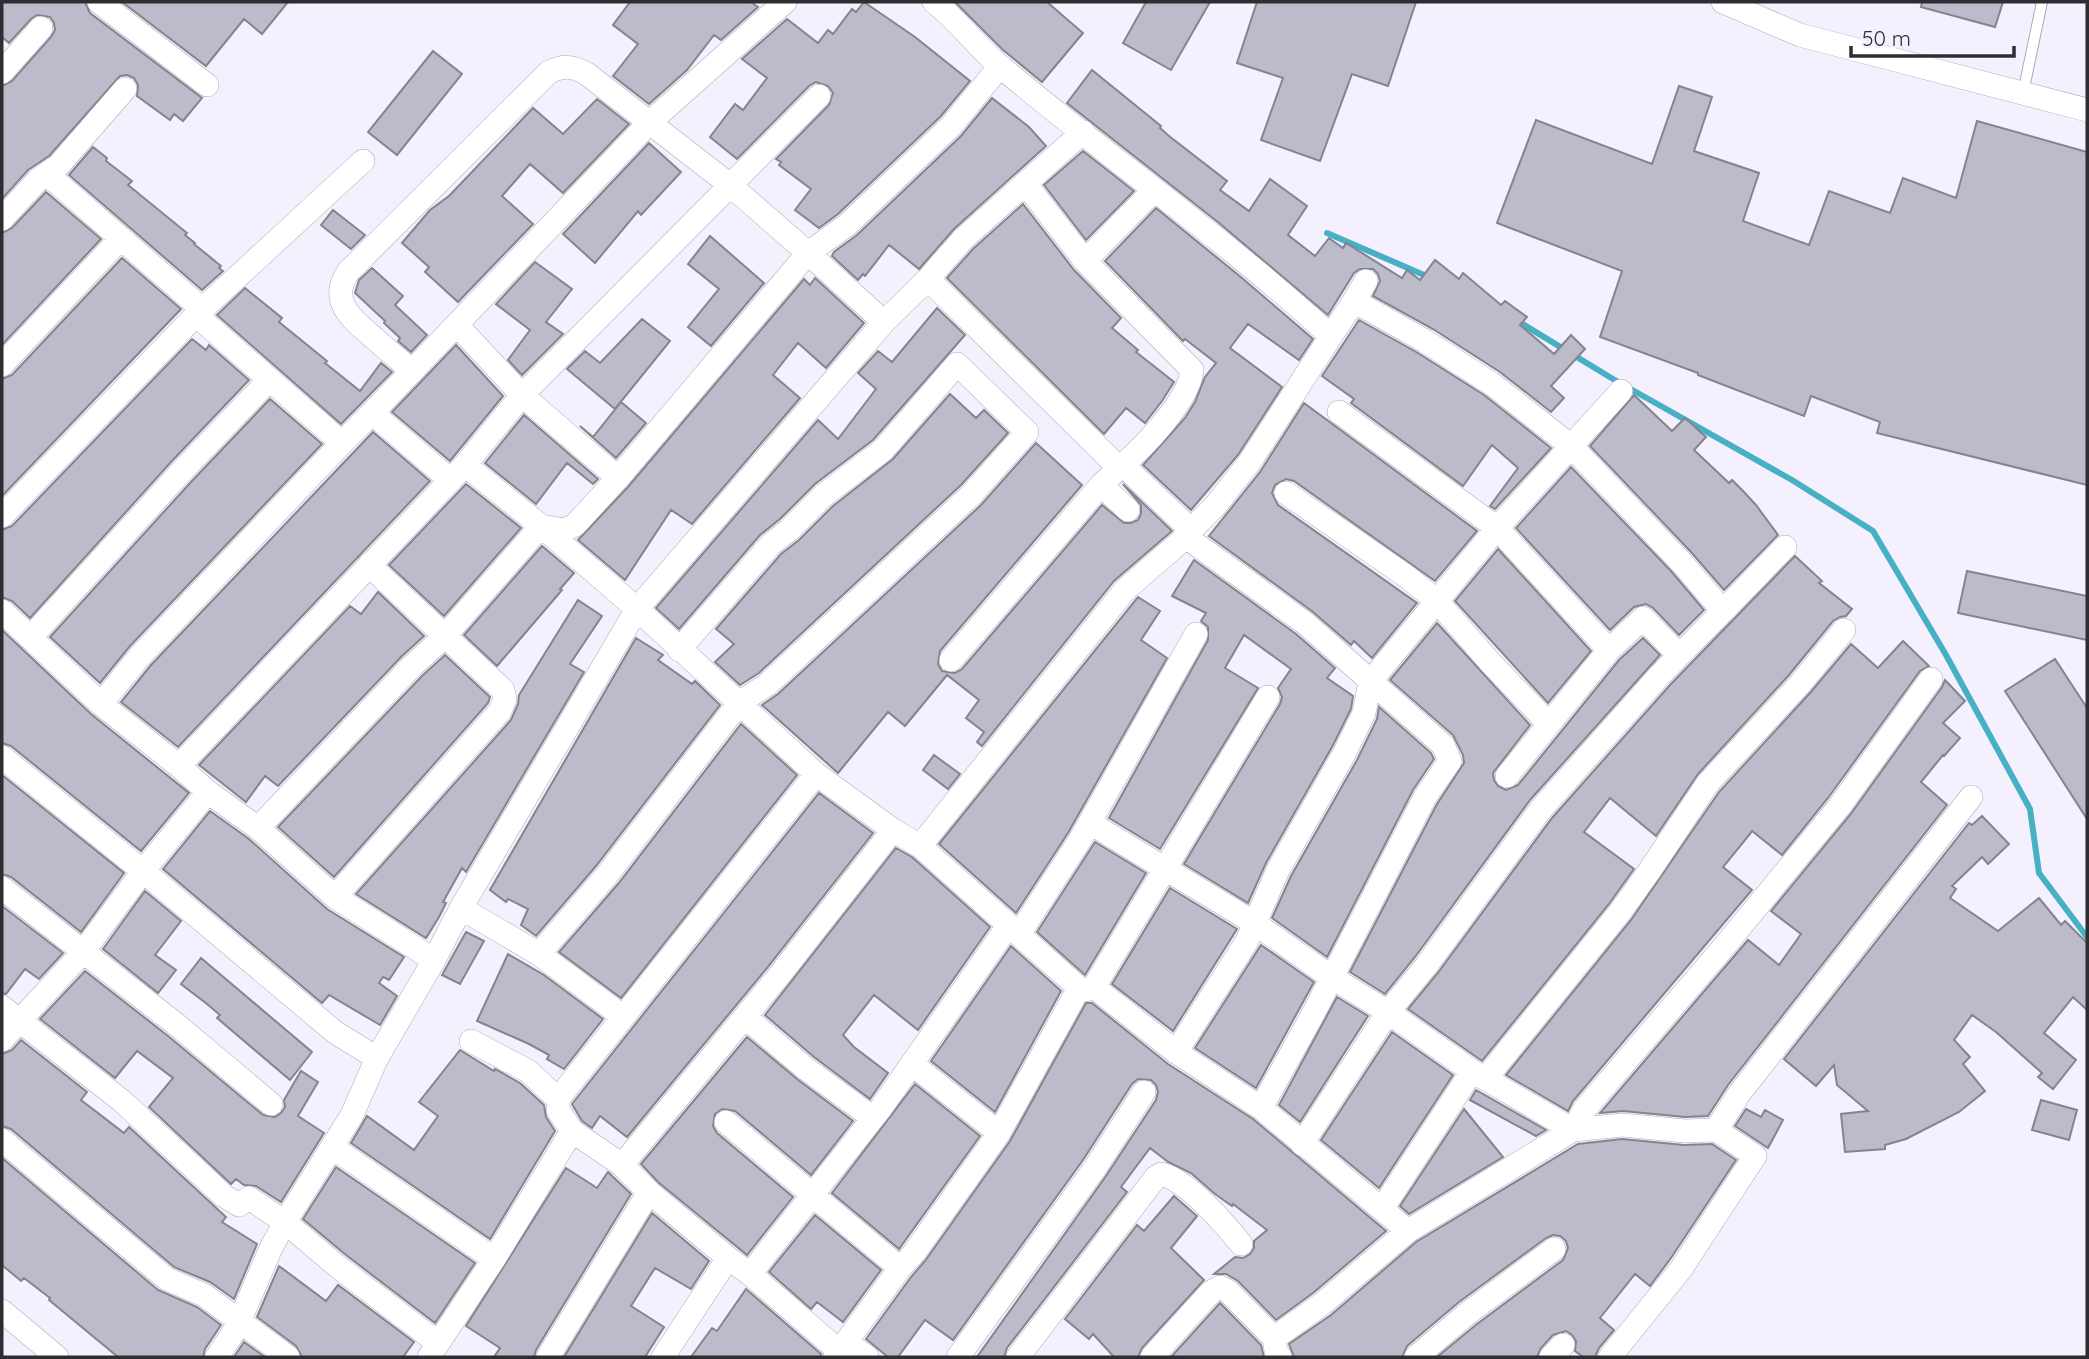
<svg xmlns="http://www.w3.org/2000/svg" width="2089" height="1359" viewBox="0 0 2089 1359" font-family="Quicksand,sans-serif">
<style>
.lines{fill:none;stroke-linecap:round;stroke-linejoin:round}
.stream{stroke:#47b0c5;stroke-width:6}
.building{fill:#bbbbc9;stroke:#848491;stroke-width:2}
.lane-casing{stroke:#aea9b7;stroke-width:12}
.street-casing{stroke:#aea9b7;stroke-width:24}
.lane{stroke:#fff;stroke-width:10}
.street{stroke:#fff;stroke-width:23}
</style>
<rect width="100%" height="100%" fill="#f5f0fe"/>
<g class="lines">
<!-- stream -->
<path class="stream" d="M 1327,233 L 1431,278
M 1516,320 L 1613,379 L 1792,480 L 1873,531 L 1946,655 L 2030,809 L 2039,873 L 2087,937"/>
</g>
<!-- building -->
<path class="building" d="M 2,2 L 85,2 L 90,13 L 202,98 L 183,121 L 174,114 L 170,120 L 137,96 L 138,85 L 134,78 L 127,75 L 120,76 L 49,156 L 28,170 L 2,199 L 2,86 L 12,81 L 51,37 L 55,30 L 54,23 L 50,17 L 37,15 L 31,19 L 9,43 L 2,37 Z
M 122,2 L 288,2 L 262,34 L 244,19 L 206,66 Z
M 630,2 L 751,2 L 758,7 L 721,40 L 714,35 L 687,70 L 649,104 L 613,76 L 638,44 L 613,25 Z
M 864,2 L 915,37 L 970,81 L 941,116 L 838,214 L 819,228 L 795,210 L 811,189 L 779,165 L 781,162 L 776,159 L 829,105 L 833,93 L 828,86 L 816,82 L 809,86 L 737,159 L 710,137 L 735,104 L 743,110 L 767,78 L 742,59 L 787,19 L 818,43 L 828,30 L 833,34 L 852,9 L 856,12 Z
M 955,2 L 1047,2 L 1083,33 L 1042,82 L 1003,50 Z
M 1146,2 L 1210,2 L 1171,70 L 1123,43 Z
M 1257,2 L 1416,2 L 1388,86 L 1352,74 L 1320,161 L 1261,140 L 1283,78 L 1237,63 Z
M 1922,2 L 2003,2 L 1995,27 L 1921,7 Z
M 433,51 L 462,74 L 397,155 L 368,132 Z
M 1092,70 L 1161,126 L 1160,128 L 1169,136 L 1227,181 L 1220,190 L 1249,211 L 1270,179 L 1307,206 L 1288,235 L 1315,256 L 1329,238 L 1343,248 L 1346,243 L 1402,278 L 1407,270 L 1420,280 L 1435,260 L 1459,279 L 1463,273 L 1501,305 L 1505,301 L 1527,317 L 1520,325 L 1554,354 L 1571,335 L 1585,349 L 1551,386 L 1564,398 L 1551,412 L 1500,372 L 1433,329 L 1373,296 L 1380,281 L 1378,274 L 1373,269 L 1360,269 L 1354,273 L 1328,315 L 1219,223 L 1067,103 Z
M 1679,86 L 1712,97 L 1694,151 L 1759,173 L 1743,221 L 1809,245 L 1829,191 L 1890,213 L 1903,178 L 1956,198 L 1977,121 L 2087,152 L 2087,485 L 1877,433 L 1880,422 L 1811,396 L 1804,416 L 1698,375 L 1698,373 L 1600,337 L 1622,271 L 1497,223 L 1536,120 L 1652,164 Z
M 992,98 L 1029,127 L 1046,146 L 954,229 L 919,269 L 889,245 L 865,276 L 863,274 L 858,280 L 832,256 L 834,252 L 857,235 L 961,136 Z
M 597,99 L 629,124 L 563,193 L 530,164 L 502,196 L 533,224 L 458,302 L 425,272 L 429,267 L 402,243 L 430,210 L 449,196 L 533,108 L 563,134 Z
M 649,143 L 681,172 L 641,215 L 638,211 L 595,263 L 563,234 Z
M 93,147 L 107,158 L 106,161 L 132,181 L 128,185 L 187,233 L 185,235 L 195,243 L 194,244 L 221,266 L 219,268 L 223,271 L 202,290 L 69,175 Z
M 1083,151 L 1134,191 L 1086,240 L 1044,185 Z
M 46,192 L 101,239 L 2,345 L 2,233 L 12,228 Z
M 1023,204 L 1074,270 L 1121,318 L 1112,328 L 1138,350 L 1136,352 L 1174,382 L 1162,401 L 1145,423 L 1126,408 L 1104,434 L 947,278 L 973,249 Z
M 1156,208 L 1242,278 L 1313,339 L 1299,360 L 1248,324 L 1230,348 L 1282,387 L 1238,455 L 1191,510 L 1143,465 L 1185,418 L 1195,402 L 1205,377 L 1216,363 L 1185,339 L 1183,341 L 1105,261 Z
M 333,210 L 365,235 L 351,249 L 321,225 Z
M 710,236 L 764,283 L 711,346 L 688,327 L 719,289 L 688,264 Z
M 122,258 L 181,309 L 2,496 L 2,379 L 12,375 Z
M 535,262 L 572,289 L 546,322 L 563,334 L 522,375 L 508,360 L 530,330 L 496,304 Z
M 372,268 L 403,296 L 395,305 L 427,335 L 411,352 L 398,341 L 400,338 L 384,323 L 385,321 L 355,293 L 359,280 Z
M 815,278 L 864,323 L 826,368 L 798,343 L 773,375 L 800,398 L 692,524 L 671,510 L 625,580 L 578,540 L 628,487 L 804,279 L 810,285 Z
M 245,288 L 282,318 L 279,322 L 327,361 L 325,363 L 360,391 L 381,363 L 392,372 L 341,424 L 217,315 Z
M 937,308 L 965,335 L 873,440 L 815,484 L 780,519 L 760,535 L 679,629 L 656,608 L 818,420 L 838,439 L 876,389 L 858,373 L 878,351 L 892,362 Z
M 642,319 L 670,341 L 615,409 L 567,369 L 585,351 L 600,363 Z
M 1359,320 L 1418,353 L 1484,395 L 1551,448 L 1495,509 L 1490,506 L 1518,468 L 1492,445 L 1463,486 L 1351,403 L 1354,399 L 1322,376 Z
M 192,339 L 206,350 L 209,345 L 249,380 L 171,462 L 30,618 L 12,601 L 2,597 L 2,530 L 12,526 Z
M 456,345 L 503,396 L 450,461 L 392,412 Z
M 950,394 L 976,418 L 984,410 L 1008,433 L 961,485 L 759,673 L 740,685 L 715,662 L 734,644 L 716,629 L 781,554 L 799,540 L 833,506 L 893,459 Z
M 1634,395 L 1672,431 L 1685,418 L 1706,437 L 1694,450 L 1729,483 L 1732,480 L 1743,491 L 1756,505 L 1778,535 L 1724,590 L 1691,552 L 1590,446 Z
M 270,399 L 322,444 L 130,646 L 100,683 L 50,637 L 191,482 Z
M 621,402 L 646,423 L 616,458 L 580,426 L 593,437 Z
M 1304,403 L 1477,531 L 1435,581 L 1294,481 L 1286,479 L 1275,485 L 1272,493 L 1278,505 L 1417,603 L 1372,658 L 1354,641 L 1351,645 L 1313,612 L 1209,536 L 1260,472 Z
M 524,415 L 598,479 L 593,484 L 567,463 L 536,504 L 485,463 Z
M 373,432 L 430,481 L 178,747 L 121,702 L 151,665 Z
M 1036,443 L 1082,485 L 940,651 L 938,664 L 942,671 L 955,673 L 962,669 L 1102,505 L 1124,523 L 1131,523 L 1138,520 L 1141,514 L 1141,505 L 1123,484 L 1172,531 L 1114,581 L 982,746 L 977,742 L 984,732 L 966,718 L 979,700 L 947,675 L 905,726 L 888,712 L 838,773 L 762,705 L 778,694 L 981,505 Z
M 1571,467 L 1671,571 L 1704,610 L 1679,635 L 1653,608 L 1646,604 L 1634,607 L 1610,630 L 1516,528 Z
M 466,484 L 521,528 L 444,616 L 389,565 Z
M 542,546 L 574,573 L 560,589 L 562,590 L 497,666 L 464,635 Z
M 1498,549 L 1591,651 L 1548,703 L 1455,601 Z
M 1795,556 L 1822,581 L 1819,583 L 1852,609 L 1846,616 L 1840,617 L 1833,621 L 1789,675 L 1698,774 L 1656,836 L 1610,798 L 1584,832 L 1634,869 L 1609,904 L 1482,1061 L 1408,1009 L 1437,974 L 1552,818 L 1670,685 Z
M 1194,560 L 1296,634 L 1335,668 L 1327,678 L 1353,696 L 1351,709 L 1332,747 L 1266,863 L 1248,903 L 1184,864 L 1280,704 L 1282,697 L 1278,688 L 1291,669 L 1244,635 L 1225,668 L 1258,688 L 1160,849 L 1109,818 L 1208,640 L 1208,627 L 1201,621 L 1206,613 L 1172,596 Z
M 1967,571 L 2087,596 L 2087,640 L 1958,613 Z
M 378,592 L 424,636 L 402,656 L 278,786 L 265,776 L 246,802 L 199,765 L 350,606 L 361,614 Z
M 1138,597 L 1160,611 L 1141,640 L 1167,658 L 1068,833 L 1016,913 L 939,844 Z
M 578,600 L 602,616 L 570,664 L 584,672 L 466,872 L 462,868 L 443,902 L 446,903 L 439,917 L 426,938 L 356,894 L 511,720 L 518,704 L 519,695 Z
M 1437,623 L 1530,725 L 1493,773 L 1494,780 L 1498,786 L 1506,790 L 1518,785 L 1619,660 L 1643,638 L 1660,655 L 1530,800 L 1415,957 L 1385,994 L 1350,972 L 1437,804 L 1464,763 L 1463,755 L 1453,735 L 1390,680 Z
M 2,630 L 91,714 L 189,793 L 141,851 L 11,746 L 2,743 Z
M 636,638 L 663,655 L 658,660 L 692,684 L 695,681 L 720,705 L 596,866 L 536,936 L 521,925 L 528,909 L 508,899 L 506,902 L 490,890 Z
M 1903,641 L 1929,666 L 1920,671 L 1828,798 L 1782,855 L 1752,831 L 1750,834 L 1723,867 L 1752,890 L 1573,1101 L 1568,1111 L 1506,1075 L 1631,920 L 1719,792 L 1810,693 L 1851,644 L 1878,668 Z
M 445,655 L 490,697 L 488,703 L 334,877 L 278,827 L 422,676 Z
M 2055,659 L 2087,708 L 2087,819 L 2005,691 Z
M 1945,680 L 1965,701 L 1943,723 L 1960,738 L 1944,756 L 1943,755 L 1921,782 L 1947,805 L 1728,1085 L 1708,1116 L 1685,1117 L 1623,1111 L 1600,1113 L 1748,940 L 1779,965 L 1801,934 L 1771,911 L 1850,815 L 1942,687 Z
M 1379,707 L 1431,753 L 1434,759 L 1413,790 L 1327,957 L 1272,918 L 1291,876 L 1357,760 L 1377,719 Z
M 741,724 L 797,775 L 621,998 L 559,952 L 618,884 Z
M 934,755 L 960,774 L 948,789 L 923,770 Z
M 2,775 L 124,873 L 81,932 L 11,877 L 2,874 Z
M 819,793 L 873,833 L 767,968 L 627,1137 L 600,1116 L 592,1128 L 582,1121 L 572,1104 Z
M 210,811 L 249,839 L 327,909 L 404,957 L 389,980 L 383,977 L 379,983 L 397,996 L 380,1025 L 329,995 L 322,1003 L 163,869 Z
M 1982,816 L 2009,844 L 1988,864 L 1982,857 L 1952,886 L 1956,889 L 1950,898 L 1998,931 L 2039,898 L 2061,925 L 2065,921 L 2087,943 L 2087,1010 L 2073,997 L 2044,1033 L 2076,1060 L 2053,1089 L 2038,1077 L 2042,1073 L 1996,1032 L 1972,1015 L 1954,1040 L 1970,1057 L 1963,1064 L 1985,1091 L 1959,1112 L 1906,1139 L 1885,1145 L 1885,1149 L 1845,1152 L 1841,1114 L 1868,1111 L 1837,1085 L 1834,1065 L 1816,1086 L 1784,1059 L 1969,823 L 1972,825 Z
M 1095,842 L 1146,873 L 1085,975 L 1037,932 Z
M 896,848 L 912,857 L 990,927 L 918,1030 L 874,995 L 843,1035 L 854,1047 L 888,1073 L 870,1099 L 814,1057 L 765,1015 Z
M 1170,888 L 1237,929 L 1173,1031 L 1112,984 Z
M 145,891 L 181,921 L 155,955 L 176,970 L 158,993 L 103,949 Z
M 2,906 L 63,953 L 39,979 L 25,969 L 6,994 L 2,993 Z
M 466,932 L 484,941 L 460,984 L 442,975 Z
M 1261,945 L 1314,982 L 1256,1088 L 1195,1048 Z
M 1011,946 L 1061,991 L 995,1112 L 931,1061 Z
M 508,954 L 544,975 L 603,1019 L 564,1069 L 547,1059 L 549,1055 L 529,1044 L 477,1021 Z
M 201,958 L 312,1052 L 290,1080 L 217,1018 L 220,1015 L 207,1004 L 181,984 Z
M 85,971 L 168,1036 L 263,1115 L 275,1117 L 281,1113 L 285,1107 L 284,1100 L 301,1071 L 318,1082 L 298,1116 L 324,1133 L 281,1202 L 256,1186 L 244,1185 L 236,1179 L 231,1184 L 149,1107 L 173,1078 L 137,1051 L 115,1078 L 40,1019 Z
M 1337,997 L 1368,1016 L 1300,1122 L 1279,1105 Z
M 1086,1003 L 1092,1003 L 1168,1064 L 1253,1119 L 1386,1231 L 1313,1293 L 1276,1320 L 1238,1281 L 1226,1274 L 1214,1274 L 1235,1257 L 1243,1258 L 1250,1254 L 1254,1248 L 1254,1241 L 1267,1230 L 1233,1204 L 1232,1206 L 1215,1194 L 1191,1173 L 1168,1162 L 1150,1148 L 1121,1187 L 1127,1192 L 1007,1348 L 1004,1357 L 977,1357 L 1106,1176 L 1156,1100 L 1158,1092 L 1156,1085 L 1151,1080 L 1138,1079 L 1132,1084 L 1083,1160 L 953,1340 L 925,1320 L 898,1357 L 888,1357 L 866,1339 L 911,1277 L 925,1261 L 1010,1141 Z
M 1392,1032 L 1453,1075 L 1379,1188 L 1321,1140 Z
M 747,1037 L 797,1079 L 853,1121 L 811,1175 L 735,1111 L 722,1109 L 715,1114 L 713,1126 L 717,1133 L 793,1197 L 747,1255 L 658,1182 L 641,1164 Z
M 21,1040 L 87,1092 L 81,1100 L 124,1133 L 129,1127 L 226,1217 L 222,1222 L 257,1244 L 234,1299 L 210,1282 L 174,1267 L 11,1129 L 2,1126 L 2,1054 L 12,1050 Z
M 460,1050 L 494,1071 L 495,1069 L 520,1083 L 544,1105 L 546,1117 L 555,1131 L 490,1239 L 351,1143 L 367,1116 L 414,1150 L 438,1116 L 419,1102 Z
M 915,1084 L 980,1136 L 899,1249 L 832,1193 Z
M 1476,1090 L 1546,1130 L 1536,1136 L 1470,1100 Z
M 2041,1100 L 2077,1110 L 2069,1140 L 2032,1130 Z
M 1464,1109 L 1503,1157 L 1409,1214 L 1400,1206 Z
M 1746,1109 L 1761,1117 L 1765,1110 L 1783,1120 L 1768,1148 L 1735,1126 Z
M 1622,1139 L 1684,1145 L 1712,1144 L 1736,1160 L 1671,1258 L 1650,1286 L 1635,1274 L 1600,1318 L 1614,1330 L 1599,1348 L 1595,1357 L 1583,1357 L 1575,1351 L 1576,1341 L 1572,1335 L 1566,1331 L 1553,1335 L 1541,1348 L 1537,1357 L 1437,1357 L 1477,1324 L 1563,1260 L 1568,1248 L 1566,1241 L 1560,1236 L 1553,1235 L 1546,1238 L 1459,1302 L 1407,1346 L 1402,1357 L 1294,1357 L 1289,1344 L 1331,1315 L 1416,1242 L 1578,1144 Z
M 2,1158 L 158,1290 L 197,1307 L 221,1325 L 205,1349 L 203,1357 L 118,1357 L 49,1300 L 50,1298 L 24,1278 L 21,1281 L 2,1265 Z
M 336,1167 L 475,1263 L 435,1323 L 346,1255 L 303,1219 Z
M 566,1168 L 597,1188 L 608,1172 L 631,1194 L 536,1350 L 534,1357 L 494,1357 L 500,1348 L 466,1326 Z
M 1174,1196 L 1197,1216 L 1171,1248 L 1204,1280 L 1142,1348 L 1138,1357 L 1114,1357 L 1093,1334 L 1089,1339 L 1065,1319 L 1137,1225 L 1144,1231 Z
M 652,1213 L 709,1261 L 691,1289 L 655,1268 L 631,1306 L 664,1327 L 645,1357 L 564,1357 Z
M 815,1215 L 881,1270 L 843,1322 L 817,1302 L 811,1309 L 769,1272 Z
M 279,1266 L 326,1301 L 338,1285 L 414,1342 L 403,1357 L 302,1357 L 296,1346 L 257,1317 Z
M 746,1289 L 821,1354 L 821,1357 L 691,1357 L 712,1328 L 717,1331 Z
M 1220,1303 L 1261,1345 L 1264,1357 L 1171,1357 Z
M 244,1342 L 265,1357 L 234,1357 Z"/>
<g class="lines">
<defs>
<path id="lane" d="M 2023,93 L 2042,2"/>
<path id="street" d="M 99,2 L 207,85
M 934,2 C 959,21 978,48 1002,68 C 1111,159 1227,241 1331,336 L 1354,301 L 1425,341 L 1492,384 L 1571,446 L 1681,562 L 1723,611 L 1660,675 L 1541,809 L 1426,966 L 1388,1012 L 1302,1144
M 1723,2 L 1800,35 L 2087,110
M 2,72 L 41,28
M 47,174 L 202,309
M 1025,183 L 1085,261 L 1192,370 C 1189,401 1143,448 1119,468
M 2,219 L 38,180 L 58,166 L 125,89
M 1085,261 L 1154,190
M 928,279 L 1119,468 L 1101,485
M 1354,301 L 1366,281
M 196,315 L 363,161
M 457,325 L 522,395 L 618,478
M 2,365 L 121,238
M 412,371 C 400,360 387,350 375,339 C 353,320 328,302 348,272 L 549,72 C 564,65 573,66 587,74 L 730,185 L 808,253 L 847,225 L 951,126 L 1000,66
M 1621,391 L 1497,528 L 1437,601 L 1489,661 L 1549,724 L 1609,650 L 1643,618 L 1679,655
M 1339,412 L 1497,528 L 1609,650
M 372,413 L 649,123 L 785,2
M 465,465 L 541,526 L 637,609 L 816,774 L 893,830 L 920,846 L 1079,988 L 1086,990 L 1094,987 L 1176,1052 L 1261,1108 L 1408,1231
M 1123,465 L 1191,530
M 2,516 L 196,315 L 342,443 L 372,413 L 449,479
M 1186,537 L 1305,623 L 1443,745 L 1450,761 L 1425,797 L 1313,1014 L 1261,1108
M 2,611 L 101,704 L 179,766 L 208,792 L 258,828 L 335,897 L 500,711 L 505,699 L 503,690 L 369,565
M 1723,611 L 1785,547
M 30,638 L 181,472 L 269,380
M 951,660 L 1101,485 L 1128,510
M 101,704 L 140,656 L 342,443
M 2,757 L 143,871 L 336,1033 L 377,1058
M 179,766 L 465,465 L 522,395 L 819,96
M 1507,776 L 1549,724
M 1090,823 L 1253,922 L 1331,977 L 1388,1012 L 1472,1071 L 1573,1130 L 1584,1110 L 1722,949 L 1839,807 L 1931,679
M 258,828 L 412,666 L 444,637 L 541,526 L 564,530 L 575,525 L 618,478 L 808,253 L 884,322
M 920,846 L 1125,590 L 1186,537 L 1191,530 L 1215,506 L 1249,463 L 1331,336
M 2,888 L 177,1025 L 271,1104
M 335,897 L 434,960
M 461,908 L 539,954 L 622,1016
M 1019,934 L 1080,840 L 1196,634
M 539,954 L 607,875 L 739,703 L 768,684 L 971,495 L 1027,432 L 957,364 L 883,450 L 824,495 L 789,530 L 771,544 L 679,650
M 1094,987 L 1268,697
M 2,1007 L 122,1101 L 224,1196 L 239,1205 L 249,1198 L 285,1222 L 337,1266 L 438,1343
M 745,1017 L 805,1068 L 873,1118
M 2,1040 L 83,952 L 143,871 L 208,792
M 1176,1052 L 1247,941 L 1278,870 L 1344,754 L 1364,713 L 1370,682 L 1437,601 L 1406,576 L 1286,493
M 912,1064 L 999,1133
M 1486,1078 L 1620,912 L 1648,873 L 1708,783 L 1800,684 L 1844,630
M 558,1099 L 816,774
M 726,1122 L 900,1268
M 1716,1130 L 1739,1094 L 1971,797
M 572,1131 L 622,1165 L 649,1192 L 728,1258 L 750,1274 L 839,1351
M 2,1140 L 167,1279 L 204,1295 L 288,1357
M 332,1147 L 494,1259
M 622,1165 L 778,977 L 893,830
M 1382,1209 L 1472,1071
M 750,1274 L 881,1108 L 1008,926
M 2,1311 L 57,1357
M 1274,1338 L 1322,1304 L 1408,1231 L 1573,1130 L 1622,1125 L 1685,1131 L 1716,1130 L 1755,1156 L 1681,1269 L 1610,1357
M 847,1343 L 867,1357
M 217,1357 L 237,1327 L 271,1248 L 285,1222 L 352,1115 L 377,1058 L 434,960 L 461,908 L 637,609 L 884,322 L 928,279 L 963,239 L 1083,132
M 429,1357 L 494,1259 L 572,1131 L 558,1110 L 558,1099 L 528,1071 L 471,1041
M 548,1357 L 649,1192
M 663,1357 L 728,1258
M 835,1357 L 900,1268 L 914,1253 L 999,1133 L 1079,988
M 958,1357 L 1095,1168 L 1144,1092
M 1018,1357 L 1156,1177 L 1161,1174 C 1187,1180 1224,1223 1241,1244
M 1152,1357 L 1211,1292 L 1220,1287 L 1228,1291 L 1274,1338 L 1276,1351 L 1280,1357
M 1416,1357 L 1468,1313 L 1554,1249
M 1551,1357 L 1563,1345"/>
</defs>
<!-- lane casing -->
<use href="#lane" class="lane-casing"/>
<!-- street casing -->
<use href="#street" class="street-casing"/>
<!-- lane -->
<use href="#lane" class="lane"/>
<!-- street -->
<use href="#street" class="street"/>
</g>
<!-- border -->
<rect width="2089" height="1359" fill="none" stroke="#2f2d32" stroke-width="7"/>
<!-- scale -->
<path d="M1851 46v10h163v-10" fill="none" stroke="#2f2d32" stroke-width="3.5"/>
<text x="1862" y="46" font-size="21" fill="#2f2d32" stroke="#f5f0fe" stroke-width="5" paint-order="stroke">50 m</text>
</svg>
